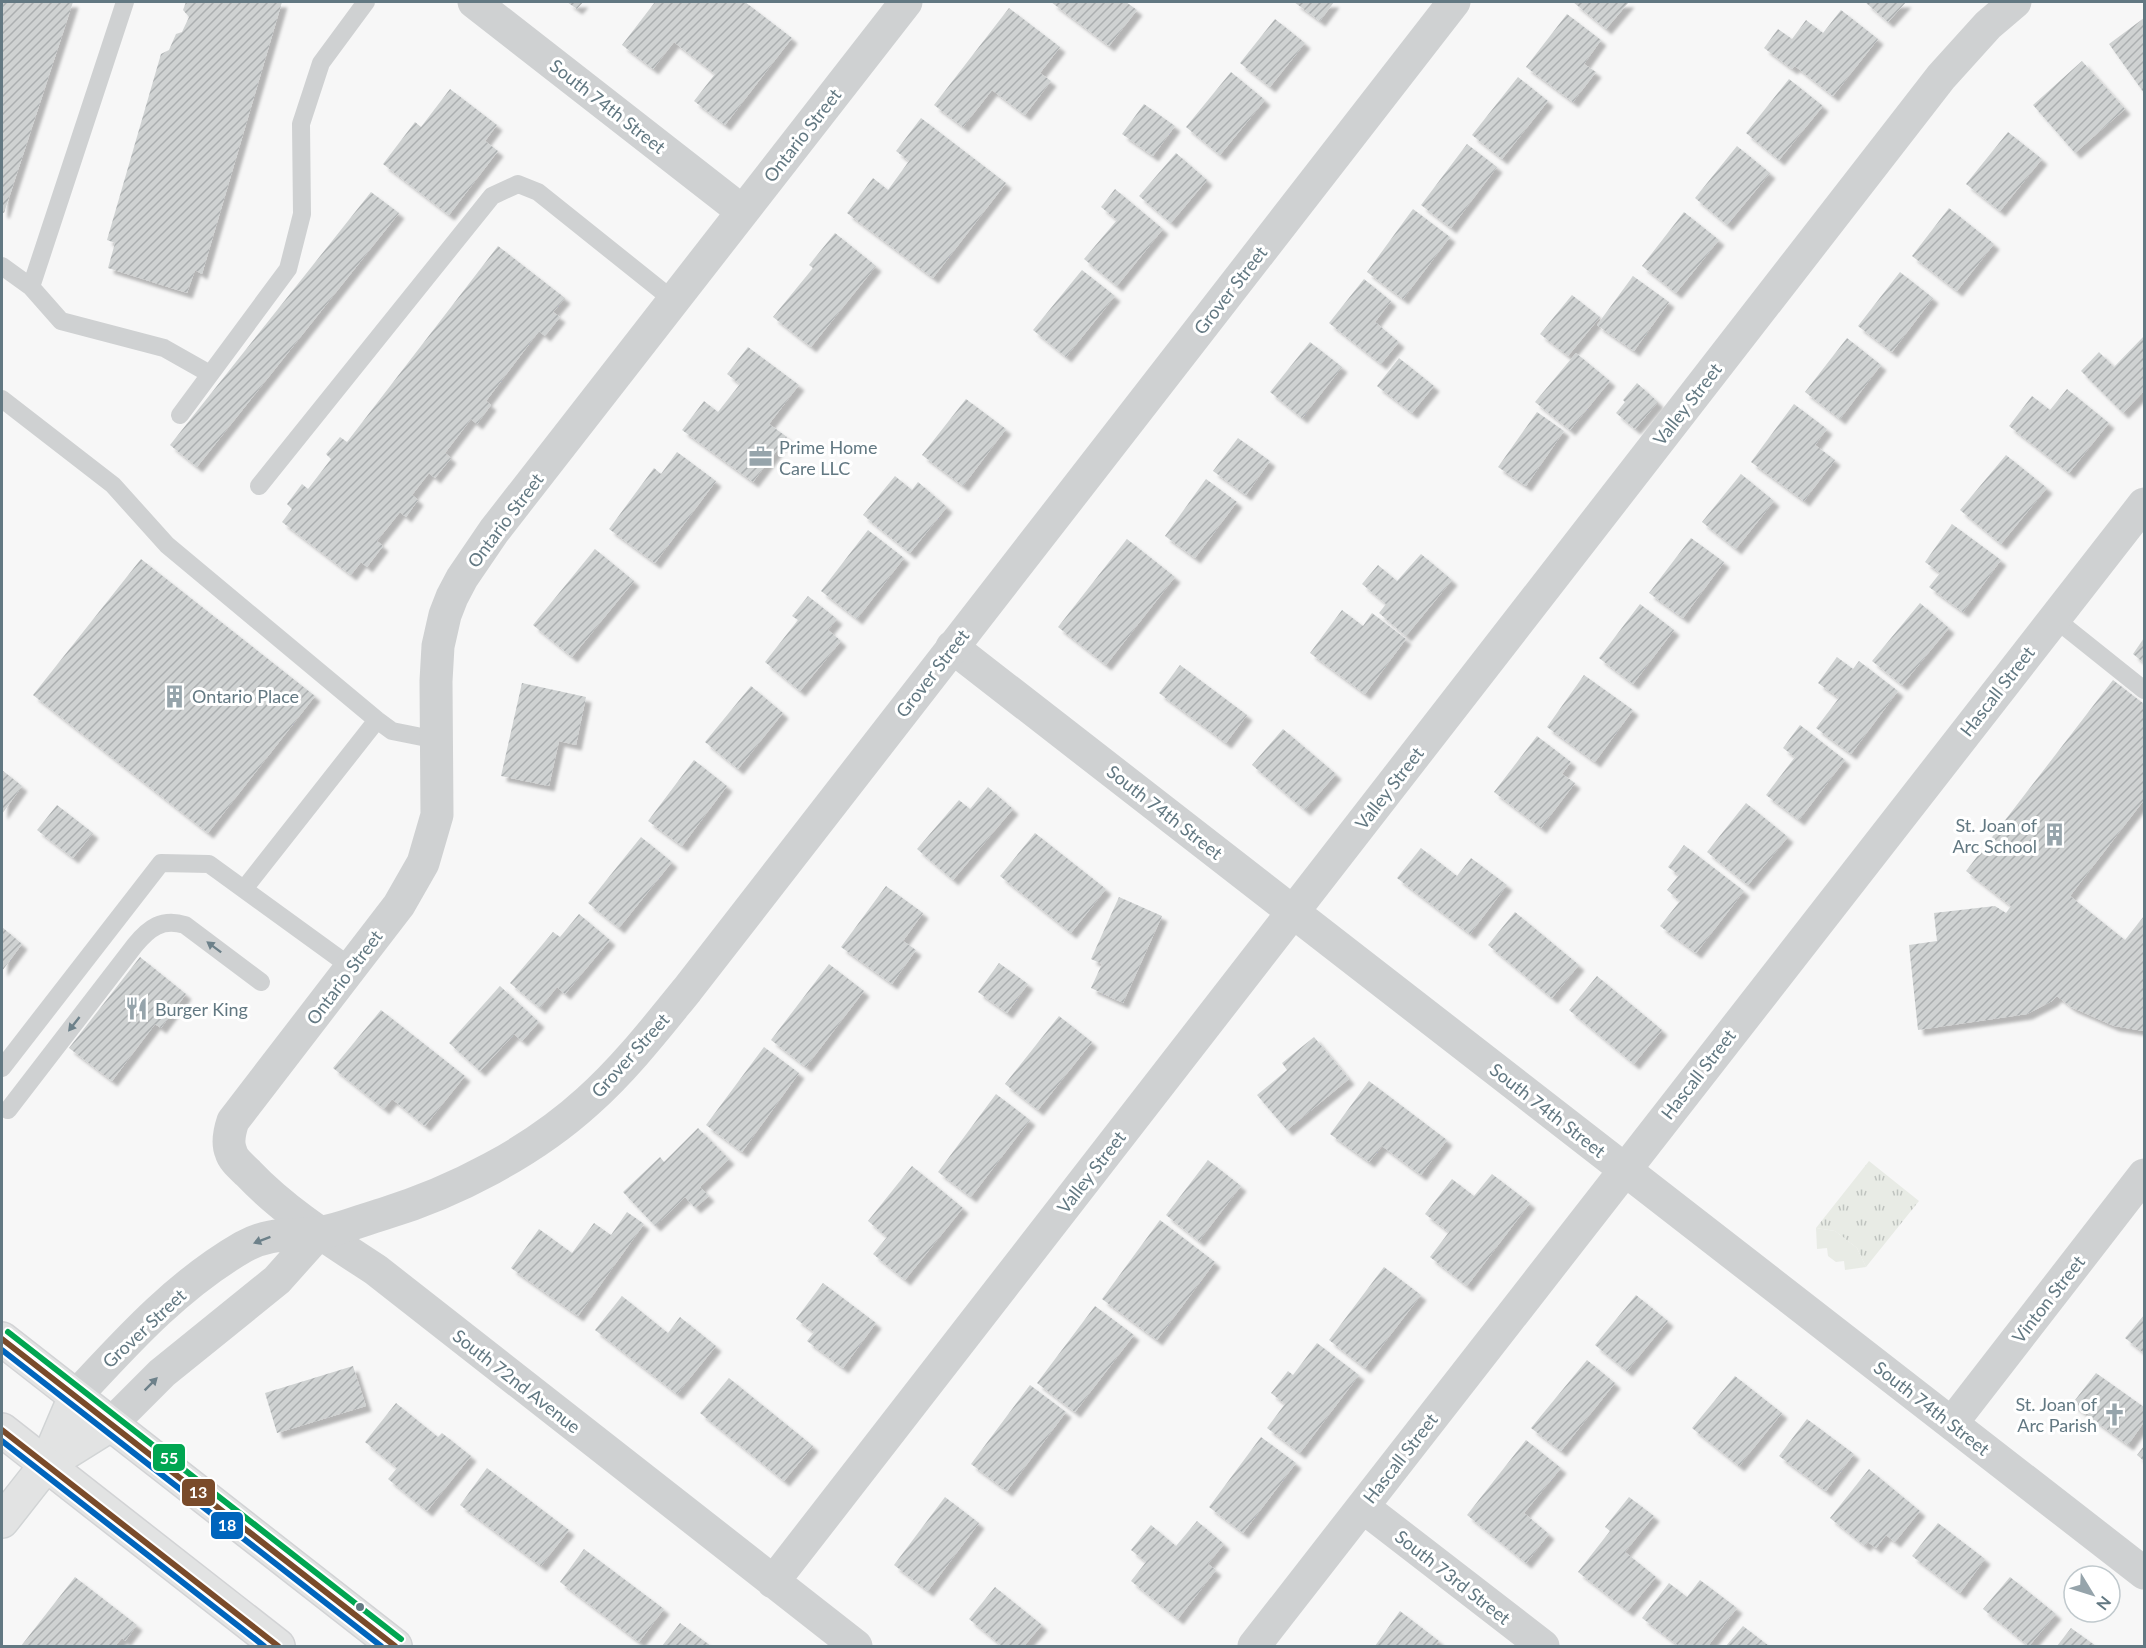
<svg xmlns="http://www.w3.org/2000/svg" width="2146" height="1648" viewBox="0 0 2146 1648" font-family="Lato,sans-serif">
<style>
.park{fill:url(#park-tufts)}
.garden{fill:#e8ebe5}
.building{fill:url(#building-hatch);filter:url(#shadow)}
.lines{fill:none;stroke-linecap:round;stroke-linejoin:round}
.secondary-casing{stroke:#d1d4d5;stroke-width:36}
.primary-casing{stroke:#d2d3d5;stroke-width:36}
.service{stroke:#cfd1d2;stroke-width:18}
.minor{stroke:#cfd1d2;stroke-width:33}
.tertiary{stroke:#cfd1d2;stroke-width:33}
.secondary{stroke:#e2e3e3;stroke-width:33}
.primary{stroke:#e2e3e3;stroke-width:33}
.bus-1-casing{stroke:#fff;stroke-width:10}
.bus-2-casing{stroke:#fff;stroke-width:10}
.bus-3-casing{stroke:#fff;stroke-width:10}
.bus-1{stroke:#7a4b2a;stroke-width:6}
.bus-2{stroke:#0065bd;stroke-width:6}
.bus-3{stroke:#00a651;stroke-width:6}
.oneway{fill:#6d818a}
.bus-dot{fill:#627882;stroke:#fff;stroke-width:2}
.labels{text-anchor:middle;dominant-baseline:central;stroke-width:6;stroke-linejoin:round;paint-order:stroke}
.street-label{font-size:18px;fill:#627882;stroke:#fff}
.poi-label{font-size:18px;fill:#627882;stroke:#fff;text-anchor:start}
.line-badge{stroke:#fff;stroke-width:2}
.badge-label{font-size:16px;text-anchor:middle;font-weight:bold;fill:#fff}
</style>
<defs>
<pattern id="park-tufts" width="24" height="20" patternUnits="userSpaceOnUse" patternTransform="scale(1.5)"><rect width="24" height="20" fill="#e8ebe5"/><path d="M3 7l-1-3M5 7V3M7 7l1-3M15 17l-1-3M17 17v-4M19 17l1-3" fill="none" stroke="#bfc3bf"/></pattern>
<pattern id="building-hatch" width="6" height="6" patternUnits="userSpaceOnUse" patternTransform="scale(1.5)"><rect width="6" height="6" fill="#cfd2d2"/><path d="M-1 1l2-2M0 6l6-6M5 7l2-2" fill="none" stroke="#abafb0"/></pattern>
<filter id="shadow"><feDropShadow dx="5.5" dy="5.5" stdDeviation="1.5" flood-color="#0004"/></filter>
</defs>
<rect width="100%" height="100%" fill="#f7f7f7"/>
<!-- park -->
<path class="park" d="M 1869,1161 L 1919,1201 L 1866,1267 L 1857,1248 L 1835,1231 L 1816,1228 Z"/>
<!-- garden -->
<path class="garden" d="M 1816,1228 L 1835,1231 L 1857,1248 L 1866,1267 L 1845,1270 L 1844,1261 L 1836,1262 L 1828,1256 L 1827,1248 L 1817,1249 Z"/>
<!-- building -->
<path class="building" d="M 2,2 L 73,2 L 4,213 L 2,212 Z
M 186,2 L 282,2 L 202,274 L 195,270 L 187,293 L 108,268 L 115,243 L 107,240 L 161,54 L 169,50 L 176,34 L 182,32 L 189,17 L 183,10 Z
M 567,2 L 583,2 L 577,9 Z
M 655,2 L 745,2 L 792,38 L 725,125 L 694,101 L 715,74 L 674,42 L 653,69 L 622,45 Z
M 1051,2 L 1126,2 L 1137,10 L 1109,46 Z
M 1294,2 L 1334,2 L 1320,21 Z
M 1573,2 L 1629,2 L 1606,29 Z
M 1865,2 L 1906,2 L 1888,22 Z
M 1009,8 L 1060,47 L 1040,73 L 1051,81 L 1025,115 L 992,90 L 963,127 L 934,105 Z
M 1841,10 L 1878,39 L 1833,96 L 1795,66 L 1792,69 L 1764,48 L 1778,29 L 1792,39 L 1806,20 L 1823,33 Z
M 1567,14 L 1601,40 L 1584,64 L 1596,72 L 1573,102 L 1526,67 Z
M 2144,18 L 2144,93 L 2109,44 Z
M 1275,19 L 1305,43 L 1270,87 L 1240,63 Z
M 2082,61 L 2125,109 L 2075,153 L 2033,105 Z
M 1231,72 L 1265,100 L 1220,155 L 1186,127 Z
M 1518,77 L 1548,101 L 1502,159 L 1472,135 Z
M 1789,79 L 1823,106 L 1779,160 L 1746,133 Z
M 450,89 L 497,125 L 485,141 L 498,151 L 449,215 L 383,164 L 415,122 L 421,127 Z
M 1144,104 L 1175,126 L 1153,156 L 1122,134 Z
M 921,118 L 1006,183 L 933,278 L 847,213 L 873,178 L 888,190 L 909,161 L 896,151 Z
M 2008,132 L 2042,159 L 2000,211 L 1966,184 Z
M 1467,144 L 1497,167 L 1451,228 L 1421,205 Z
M 1737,146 L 1770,173 L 1727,225 L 1695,198 Z
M 1176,153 L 1207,180 L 1171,223 L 1139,196 Z
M 1115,189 L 1163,229 L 1117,286 L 1084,259 L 1117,220 L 1101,207 Z
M 371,192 L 399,213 L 197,467 L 170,445 Z
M 1949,208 L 1994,244 L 1957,291 L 1912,256 Z
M 1413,209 L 1450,237 L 1403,299 L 1367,272 Z
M 1684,212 L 1719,240 L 1676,293 L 1642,266 Z
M 835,233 L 876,266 L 811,347 L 773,317 L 813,268 L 809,265 Z
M 498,246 L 565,298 L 553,312 L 560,317 L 545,336 L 539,331 L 486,401 L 491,405 L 477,424 L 471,419 L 445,453 L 451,458 L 435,478 L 429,473 L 412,495 L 418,500 L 406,517 L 400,512 L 377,541 L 383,546 L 367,567 L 361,562 L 351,575 L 282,522 L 292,509 L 287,504 L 302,484 L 308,489 L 331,459 L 326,454 L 340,437 L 347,442 Z
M 1082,270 L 1115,296 L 1066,357 L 1033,330 Z
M 1900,272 L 1933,298 L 1892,352 L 1858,326 Z
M 1633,276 L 1669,302 L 1634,351 L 1597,325 Z
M 1364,279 L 1391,301 L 1375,322 L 1399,342 L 1381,364 L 1329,323 Z
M 1572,295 L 1600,317 L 1568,356 L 1540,334 Z
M 2144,336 L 2144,391 L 2123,413 L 2081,371 L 2099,352 L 2114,367 Z
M 1847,338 L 1881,365 L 1840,419 L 1805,392 Z
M 1310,342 L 1342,367 L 1302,418 L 1270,392 Z
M 748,347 L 799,385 L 769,424 L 787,437 L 753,482 L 682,430 L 704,401 L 718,412 L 740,384 L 727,374 Z
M 1576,353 L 1610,381 L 1570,430 L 1535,402 Z
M 1399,358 L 1434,386 L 1412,413 L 1377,386 Z
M 1637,383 L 1658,402 L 1635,429 L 1616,413 L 1625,402 L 1623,400 Z
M 2067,389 L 2109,423 L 2069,473 L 2009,426 L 2032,396 L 2050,410 Z
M 966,399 L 1006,429 L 963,486 L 922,455 Z
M 1794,404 L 1827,429 L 1815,445 L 1835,460 L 1804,501 L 1751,462 Z
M 1537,412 L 1564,431 L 1526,486 L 1498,467 Z
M 1238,438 L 1270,461 L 1246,495 L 1213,471 Z
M 677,452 L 716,481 L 655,563 L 609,529 L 654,468 L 661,474 Z
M 2006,455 L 2047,488 L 2001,544 L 1960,510 Z
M 1741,474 L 1774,501 L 1736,549 L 1702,522 Z
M 895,476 L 912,490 L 918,482 L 947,507 L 910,553 L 863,515 Z
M 1206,479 L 1237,502 L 1195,558 L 1165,536 Z
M 1952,524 L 2001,560 L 1963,612 L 1929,587 L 1940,573 L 1925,562 Z
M 868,530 L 904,558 L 857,619 L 821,591 Z
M 1691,538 L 1724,562 L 1683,618 L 1649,593 Z
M 1127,539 L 1175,577 L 1106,665 L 1058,627 Z
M 595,549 L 634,581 L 572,657 L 533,625 Z
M 1421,554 L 1452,580 L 1406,636 L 1379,613 L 1386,604 L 1362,584 L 1378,565 L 1397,581 Z
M 141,559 L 315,696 L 208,833 L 33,695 Z
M 808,596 L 837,619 L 828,630 L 841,641 L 800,691 L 765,662 L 798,620 L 792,616 Z
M 1920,603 L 1949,628 L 1902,685 L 1872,661 Z
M 1640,604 L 1674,630 L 1633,684 L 1599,658 Z
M 1342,610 L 1363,626 L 1372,613 L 1406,639 L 1365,694 L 1310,653 Z
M 2144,638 L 2144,663 L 2133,654 Z
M 1837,657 L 1853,669 L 1859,661 L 1898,691 L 1851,754 L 1816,728 L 1839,698 L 1818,683 Z
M 1180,665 L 1247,715 L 1226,743 L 1159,693 Z
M 1584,675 L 1633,710 L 1595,762 L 1547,727 Z
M 2113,680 L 2144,704 L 2144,800 L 2070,896 L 2125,940 L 2144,916 L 2144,1031 L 2114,1026 L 2071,1007 L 2057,996 L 2052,1001 L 2027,1014 L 1918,1030 L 1909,945 L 1937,941 L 1934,913 L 1995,906 L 2006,913 L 2011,906 L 1966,871 Z
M 522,683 L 586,697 L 576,745 L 559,741 L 549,786 L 501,776 Z
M 751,686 L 783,713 L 738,769 L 705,742 Z
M 1800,725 L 1845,760 L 1799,820 L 1766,795 L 1795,757 L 1783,748 Z
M 1283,729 L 1336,774 L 1305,810 L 1252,765 Z
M 1537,736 L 1571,762 L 1562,774 L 1575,783 L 1541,828 L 1494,792 Z
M 694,760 L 727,786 L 682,846 L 648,821 Z
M 2,770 L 22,786 L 2,814 Z
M 988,787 L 1013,809 L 953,880 L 917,849 L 959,800 L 970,809 Z
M 1746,803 L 1788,837 L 1748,885 L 1707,852 Z
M 57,805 L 93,833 L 73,858 L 37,830 Z
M 1035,833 L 1106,889 L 1071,933 L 1000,876 Z
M 641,837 L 672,862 L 619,928 L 588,903 Z
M 1684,845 L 1744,891 L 1696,953 L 1660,926 L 1680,901 L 1667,890 L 1679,875 L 1668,867 Z
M 1421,848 L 1457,876 L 1471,858 L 1507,885 L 1470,934 L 1397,878 Z
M 886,886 L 923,913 L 903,941 L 916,950 L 892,984 L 841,947 Z
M 1119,897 L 1162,916 L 1123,1003 L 1091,988 L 1102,964 L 1091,959 Z
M 1515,912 L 1579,965 L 1552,998 L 1488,945 Z
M 579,914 L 610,940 L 565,994 L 557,987 L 540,1008 L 510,983 L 553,932 L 560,937 Z
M 2,927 L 22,944 L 2,971 Z
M 140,957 L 186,994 L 161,1028 L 155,1024 L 112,1081 L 69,1048 Z
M 999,963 L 1028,984 L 1007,1013 L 978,992 Z
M 829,964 L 864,991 L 806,1067 L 771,1040 Z
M 1597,976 L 1662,1030 L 1634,1064 L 1569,1010 Z
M 500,986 L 539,1022 L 522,1041 L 514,1034 L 480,1071 L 449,1043 Z
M 381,1010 L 465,1076 L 425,1126 L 392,1099 L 384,1109 L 333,1068 Z
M 1059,1016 L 1092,1042 L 1038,1110 L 1005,1084 Z
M 1314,1037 L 1349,1079 L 1287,1130 L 1257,1095 L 1287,1070 L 1282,1063 Z
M 764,1047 L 799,1073 L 742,1152 L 706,1125 Z
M 1369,1081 L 1447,1140 L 1421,1175 L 1382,1146 L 1369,1162 L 1330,1134 Z
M 996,1094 L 1030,1120 L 971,1197 L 938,1172 Z
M 698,1128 L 729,1159 L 700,1187 L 709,1196 L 695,1208 L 685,1197 L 655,1226 L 623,1192 L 660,1157 L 664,1162 Z
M 1208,1160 L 1241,1186 L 1199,1241 L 1166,1215 Z
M 912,1166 L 963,1208 L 905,1280 L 873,1254 L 887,1237 L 868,1221 Z
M 1492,1174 L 1530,1203 L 1467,1286 L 1430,1257 L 1449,1232 L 1425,1214 L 1452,1179 L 1474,1196 Z
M 627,1212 L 644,1224 L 578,1316 L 511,1268 L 539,1229 L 572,1253 L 594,1223 L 611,1235 Z
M 1160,1220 L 1215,1262 L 1157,1340 L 1102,1299 Z
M 1384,1267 L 1421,1295 L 1365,1368 L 1329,1340 Z
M 823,1283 L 876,1323 L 843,1368 L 807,1341 L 814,1332 L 796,1319 Z
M 1636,1295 L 1668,1321 L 1627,1371 L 1595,1345 Z
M 622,1296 L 668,1333 L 680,1317 L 716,1346 L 677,1394 L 595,1330 Z
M 1095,1306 L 1134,1335 L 1075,1412 L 1037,1383 Z
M 2144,1315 L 2144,1353 L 2125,1338 Z
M 1317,1343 L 1359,1375 L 1300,1453 L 1267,1428 L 1285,1404 L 1271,1393 L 1288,1371 L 1293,1375 Z
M 1587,1360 L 1615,1383 L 1561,1451 L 1531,1428 Z
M 353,1366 L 366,1406 L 277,1433 L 265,1393 Z
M 2096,1373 L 2144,1407 L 2144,1422 L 2128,1445 L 2072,1404 Z
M 1735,1376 L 1782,1413 L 1739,1466 L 1692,1428 Z
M 729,1378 L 813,1446 L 784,1481 L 700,1413 Z
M 1030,1385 L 1066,1412 L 1007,1491 L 971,1464 Z
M 396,1403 L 438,1437 L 442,1433 L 471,1456 L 427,1511 L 388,1479 L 397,1468 L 365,1442 Z
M 1807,1419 L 1854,1454 L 1826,1491 L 1779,1456 Z
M 1261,1437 L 1296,1463 L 1243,1533 L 1209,1507 Z
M 1526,1440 L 1561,1468 L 1524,1513 L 1549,1534 L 1526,1563 L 1467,1515 Z
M 2144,1446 L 2144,1461 L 2137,1455 Z
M 487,1468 L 569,1530 L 541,1566 L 460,1505 Z
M 1869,1469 L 1920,1511 L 1895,1542 L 1886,1535 L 1876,1548 L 1868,1542 L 1865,1546 L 1830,1518 Z
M 945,1497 L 979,1523 L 928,1591 L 894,1565 Z
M 1629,1497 L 1654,1516 L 1625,1552 L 1656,1577 L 1628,1611 L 1578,1572 L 1610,1531 L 1605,1527 Z
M 1197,1521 L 1224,1544 L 1208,1564 L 1216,1570 L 1178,1619 L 1131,1581 L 1146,1562 L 1131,1550 L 1151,1525 L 1176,1546 Z
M 1938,1523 L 1985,1559 L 1960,1593 L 1912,1556 Z
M 584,1549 L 664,1609 L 639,1642 L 560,1582 Z
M 75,1577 L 137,1625 L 125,1641 L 122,1638 L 115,1646 L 21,1646 Z
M 2010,1577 L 2056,1614 L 2029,1646 L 1983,1609 Z
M 1700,1580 L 1737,1608 L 1708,1646 L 1679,1646 L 1642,1618 L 1669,1583 L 1687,1597 Z
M 995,1587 L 1042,1625 L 1024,1646 L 1002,1646 L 969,1619 Z
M 1400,1611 L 1439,1641 L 1435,1646 L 1375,1646 Z
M 680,1623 L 711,1646 L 662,1646 Z
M 1743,1626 L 1769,1646 L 1726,1646 Z
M 2071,1628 L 2096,1646 L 2057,1646 Z"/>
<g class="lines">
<defs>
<path id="secondary" d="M 46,1465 L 110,1425
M 2,1521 L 46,1465 L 75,1397"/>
<path id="primary" d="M 2,1339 L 395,1646
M 2,1430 L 278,1646"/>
</defs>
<!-- secondary casing -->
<use href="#secondary" class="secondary-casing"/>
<!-- primary casing -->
<use href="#primary" class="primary-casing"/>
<!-- service -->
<path class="service" d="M 2,266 L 31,287 L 61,321 L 164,348 L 210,374
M 31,287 L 125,2
M 2,399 L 113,485 L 167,545 L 377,720 L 392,731 L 437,740
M 180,415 L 288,269 L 302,214 L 301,124 L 321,63 L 366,2
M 259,486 L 492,196 L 518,184 L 538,192 L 673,300
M 2054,618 L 2144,690
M 244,889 L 377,720
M 2,1068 L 161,863 L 209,864 L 351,967
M 8,1110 L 135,945 C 149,928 162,918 185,925 L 261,982"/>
<!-- minor -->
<path class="minor" d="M 474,2 L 742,211
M 952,647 L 2144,1573
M 1952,1423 L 2144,1175
M 1363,1507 L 1543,1646
M 773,1582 L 1941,77 L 1988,25 L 2015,2
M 856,1646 L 376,1270 C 332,1241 285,1212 248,1173 C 242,1167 233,1160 231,1152 C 227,1143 230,1130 233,1121 L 399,905 L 423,863 L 437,815 L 436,681 L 438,646 L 445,615 L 452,597 L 462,578 L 494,531 L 906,2
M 1254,1646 L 2144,504"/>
<!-- tertiary -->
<path class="tertiary" d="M 75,1397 C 126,1342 177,1285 243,1247 C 270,1232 289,1236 318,1233 C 339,1230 362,1220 383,1214 C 455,1192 532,1152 588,1101 C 625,1068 656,1028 687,990 L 1454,2
M 110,1425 L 162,1373 L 277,1280 L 319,1233"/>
<!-- secondary -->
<use href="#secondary" class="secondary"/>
<!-- primary -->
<use href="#primary" class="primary"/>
<defs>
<path id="bus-1" d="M 2,1339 L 395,1646
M 2,1430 L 278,1646"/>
<path id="bus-2" d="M 2,1350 L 381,1646
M 2,1441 L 264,1646"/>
<path id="bus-3" d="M 8,1332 L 401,1639"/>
</defs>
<!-- bus-1 casing -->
<use href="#bus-1" class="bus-1-casing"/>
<!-- bus-2 casing -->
<use href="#bus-2" class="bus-2-casing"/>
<!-- bus-3 casing -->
<use href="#bus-3" class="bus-3-casing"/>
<!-- bus-1 -->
<use href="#bus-1" class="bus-1"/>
<!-- bus-2 -->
<use href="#bus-2" class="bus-2"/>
<!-- bus-3 -->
<use href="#bus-3" class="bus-3"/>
</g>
<!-- one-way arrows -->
<defs><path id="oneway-solid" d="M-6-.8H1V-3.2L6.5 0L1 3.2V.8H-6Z" transform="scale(1.5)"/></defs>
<g class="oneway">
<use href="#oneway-solid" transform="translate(214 947) rotate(-143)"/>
<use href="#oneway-solid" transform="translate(74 1024) rotate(128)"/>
<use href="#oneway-solid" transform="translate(262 1240) rotate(159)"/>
<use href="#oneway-solid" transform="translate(151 1384) rotate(-45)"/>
</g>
<!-- icons -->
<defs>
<symbol id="office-bare" viewBox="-9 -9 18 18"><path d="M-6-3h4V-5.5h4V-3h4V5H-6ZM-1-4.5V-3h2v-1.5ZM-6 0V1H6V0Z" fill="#96a4ab" stroke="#fff" stroke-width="2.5" paint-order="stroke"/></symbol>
<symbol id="building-bare" viewBox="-9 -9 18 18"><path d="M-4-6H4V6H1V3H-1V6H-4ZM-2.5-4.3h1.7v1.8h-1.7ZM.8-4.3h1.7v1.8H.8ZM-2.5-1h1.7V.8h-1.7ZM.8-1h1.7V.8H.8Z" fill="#96a4ab" stroke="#fff" stroke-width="2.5" paint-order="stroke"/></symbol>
<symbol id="restaurant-bare" viewBox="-9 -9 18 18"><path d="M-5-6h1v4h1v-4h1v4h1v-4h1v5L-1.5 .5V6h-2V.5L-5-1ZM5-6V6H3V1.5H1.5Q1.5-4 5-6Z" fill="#96a4ab" stroke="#fff" stroke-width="2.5" paint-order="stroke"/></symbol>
<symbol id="church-bare" viewBox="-9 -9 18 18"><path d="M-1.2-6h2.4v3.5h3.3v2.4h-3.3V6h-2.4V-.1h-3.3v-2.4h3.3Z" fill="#96a4ab" stroke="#fff" stroke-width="2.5" paint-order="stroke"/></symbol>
</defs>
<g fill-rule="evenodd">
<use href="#office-bare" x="744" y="440" width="33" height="33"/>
<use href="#building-bare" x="158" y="680" width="33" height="33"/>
<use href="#building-bare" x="2038" y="818" width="33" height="33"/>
<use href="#restaurant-bare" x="120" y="992" width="33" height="33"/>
<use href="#church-bare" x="2098" y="1398" width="33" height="33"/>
</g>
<!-- markers -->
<circle class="bus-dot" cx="360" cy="1607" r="5"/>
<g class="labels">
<!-- street labels -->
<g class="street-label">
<text transform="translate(608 106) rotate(38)">South 74th Street</text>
<text transform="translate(802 135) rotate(-52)">Ontario Street</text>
<text transform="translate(1230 290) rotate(-52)">Grover Street</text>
<text transform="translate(1687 404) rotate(-52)">Valley Street</text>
<text transform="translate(505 520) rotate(-53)">Ontario Street</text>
<text transform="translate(932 673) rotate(-52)">Grover Street</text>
<text transform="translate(1997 691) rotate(-52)">Hascall Street</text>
<text transform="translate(1389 788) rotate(-52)">Valley Street</text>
<text transform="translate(1165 812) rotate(38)">South 74th Street</text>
<text transform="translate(344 977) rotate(-53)">Ontario Street</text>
<text transform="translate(630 1055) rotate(-48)">Grover Street</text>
<text transform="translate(1698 1074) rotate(-52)">Hascall Street</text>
<text transform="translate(1548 1110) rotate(38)">South 74th Street</text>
<text transform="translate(1091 1172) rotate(-52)">Valley Street</text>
<text transform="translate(2048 1299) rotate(-52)">Vinton Street</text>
<text transform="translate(144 1328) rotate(-43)">Grover Street</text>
<text transform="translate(517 1381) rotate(38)">South 72nd Avenue</text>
<text transform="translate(1932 1408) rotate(38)">South 74th Street</text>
<text transform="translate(1400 1458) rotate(-52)">Hascall Street</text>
<text transform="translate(1453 1577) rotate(38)">South 73rd Street</text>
</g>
<!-- poi labels -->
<g class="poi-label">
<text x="779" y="447">Prime Home<tspan x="779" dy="21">Care LLC</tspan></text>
<text x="192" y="696">Ontario Place</text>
<text x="2037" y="825" text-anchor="end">St. Joan of<tspan x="2037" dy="21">Arc School</tspan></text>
<text x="155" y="1009">Burger King</text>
<text x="2097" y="1404" text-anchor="end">St. Joan of<tspan x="2097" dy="21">Arc Parish</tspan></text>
</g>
</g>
<g class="line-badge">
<rect x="152" y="1443" width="34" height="29" rx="6" fill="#00a651"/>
<rect x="181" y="1478" width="35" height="29" rx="6" fill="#7a4b2a"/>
<rect x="210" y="1511" width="34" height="29" rx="6" fill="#0065bd"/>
</g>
<g class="badge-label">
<text x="169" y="1464">55</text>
<text x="198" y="1498">13</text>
<text x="227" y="1531">18</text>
</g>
<!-- border -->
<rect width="2146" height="1648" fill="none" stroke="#627882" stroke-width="6"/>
<!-- north arrow -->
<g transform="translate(2092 1594) rotate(128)"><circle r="28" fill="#ffffff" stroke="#c0c9cd" stroke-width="1.5"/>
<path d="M0-4.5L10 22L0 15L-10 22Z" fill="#96a4ab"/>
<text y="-9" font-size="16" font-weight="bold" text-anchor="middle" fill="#627882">N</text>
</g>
</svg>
